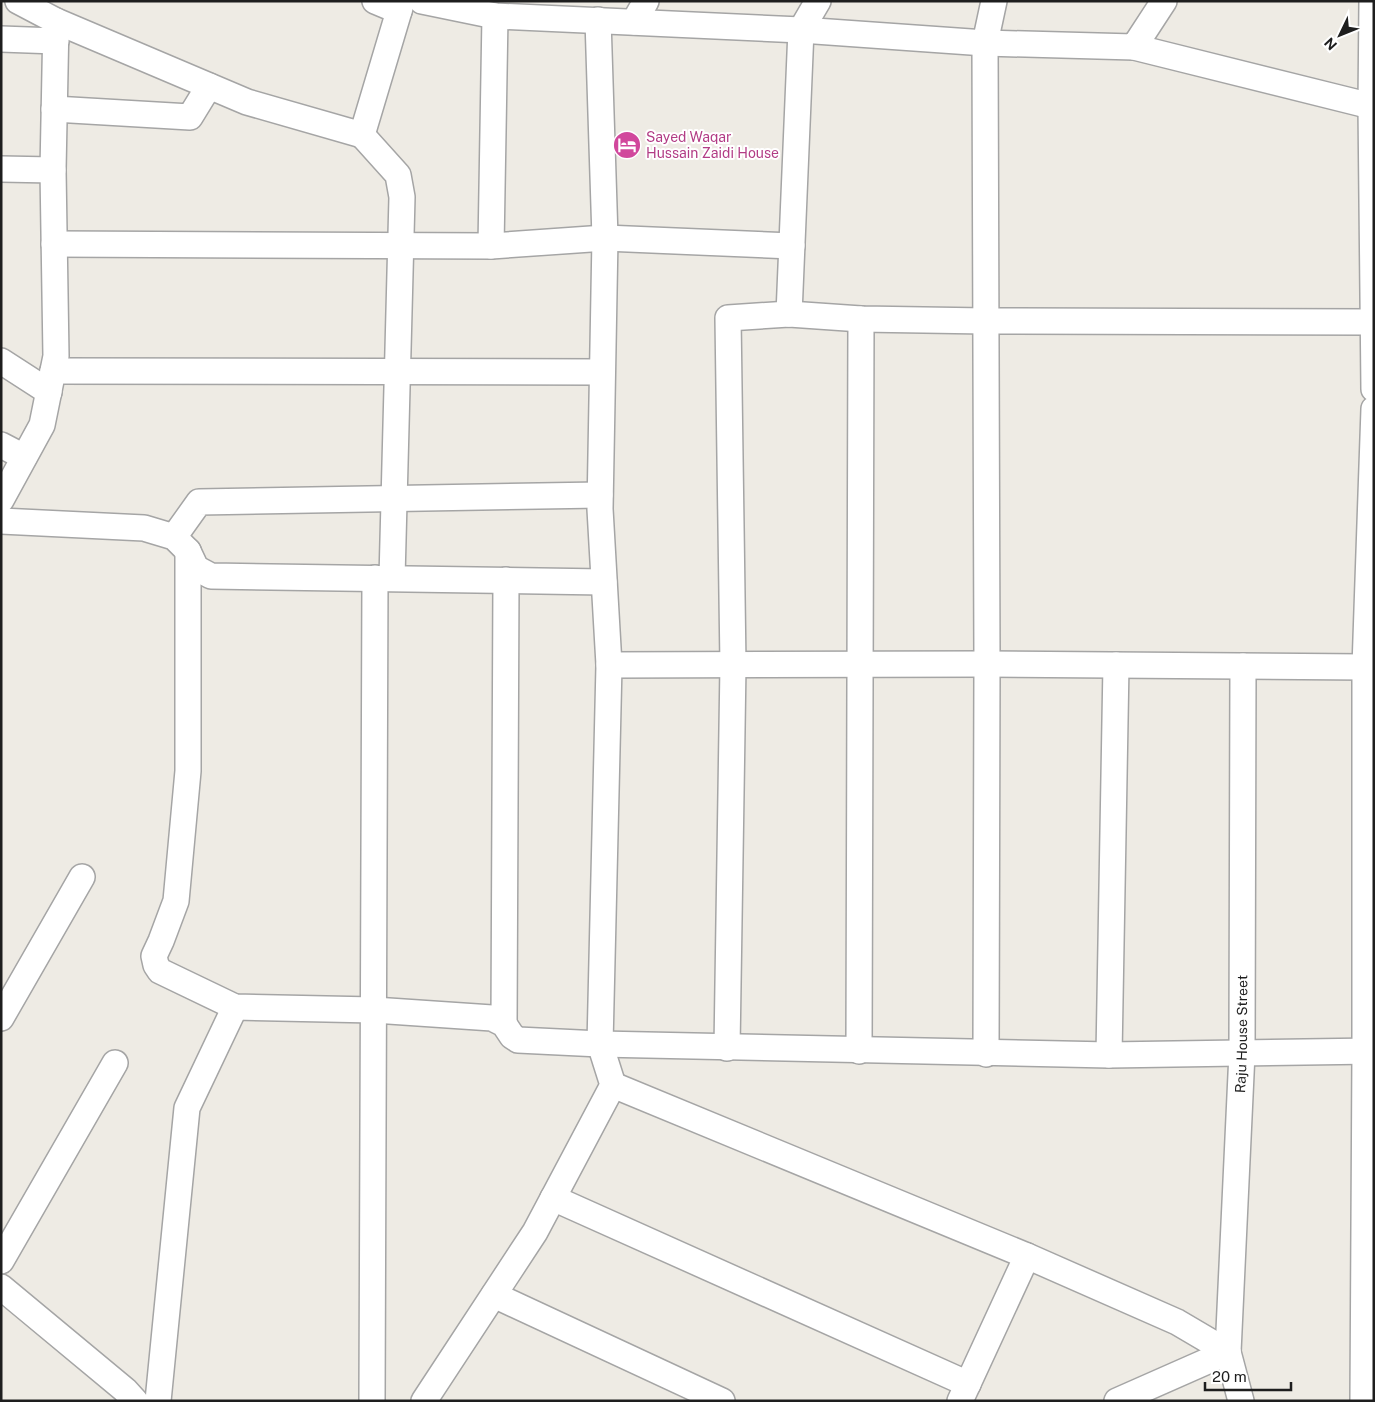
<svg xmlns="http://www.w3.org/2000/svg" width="1375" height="1402" viewBox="0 0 1375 1402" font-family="'Public Sans',sans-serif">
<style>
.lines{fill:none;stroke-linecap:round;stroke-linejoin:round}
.minor-casing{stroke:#a5a5a5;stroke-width:28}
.minor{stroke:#fff;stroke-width:25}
.labels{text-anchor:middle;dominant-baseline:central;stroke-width:4;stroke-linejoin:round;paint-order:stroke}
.hotel-label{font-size:14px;fill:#b23c85;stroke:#fff;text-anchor:start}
.street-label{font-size:14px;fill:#1e1e1e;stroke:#fff}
</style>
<rect width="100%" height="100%" fill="#eeebe4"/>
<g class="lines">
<defs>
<g id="minor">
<path d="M 18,1 L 56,21 L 247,102 L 362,135 L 402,1"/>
<path d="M 375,1 L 399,11"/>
<path d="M 422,1 L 495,16 L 801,30 L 985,43 L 1134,47 L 1164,1"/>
<path d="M 1372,1 L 1371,106 L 1374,389"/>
<path d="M 634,22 L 646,1"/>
<path d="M 1,39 L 56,41"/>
<path d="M 1134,47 L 1371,106"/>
<path d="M 54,109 L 190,117 L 209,86"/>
<path d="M 362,135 L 398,175 L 402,197 L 392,578"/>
<path d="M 1,169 L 53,170"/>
<path d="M 54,244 L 491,246 L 605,238 L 792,246"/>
<path d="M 491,246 L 495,16"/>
<path d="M 789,314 L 801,30 L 818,1"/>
<path d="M 1,361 L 49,392"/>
<path d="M 53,371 L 602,372"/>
<path d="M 1,445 L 24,457"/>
<path d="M 1,500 L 42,425 L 56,356 L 53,170 L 56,21"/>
<path d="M 1,521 L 144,528 L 174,537 L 188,551 L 196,568 L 211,576 L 604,582"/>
<path d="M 174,537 L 199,502 L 600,495"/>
<path d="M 188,551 L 188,771 L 176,901 L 161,941 L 154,956 L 156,965 L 160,971 L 235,1007 L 374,1010 L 492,1018 L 504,1024 L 512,1036 L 518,1040 L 600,1044 L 1109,1055 L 1374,1051"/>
<path d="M 609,665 L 987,664 L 1365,667"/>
<path d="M 1,1018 L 82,877"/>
<path d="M 504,1024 L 506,580"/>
<path d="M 727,1048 L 733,665 L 728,318 L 789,314 L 861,319 L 986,321 L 1373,322"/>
<path d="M 859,1051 L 861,319"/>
<path d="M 986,1054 L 987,664 L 985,43 L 994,1"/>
<path d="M 1109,1055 L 1116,665"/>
<path d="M 613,1085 L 1027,1256 L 1177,1322 L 1228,1352"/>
<path d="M 553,1198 L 968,1384"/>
<path d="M 1,1261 L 115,1063"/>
<path d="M 1,1287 L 125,1390 L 135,1401"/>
<path d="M 494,1295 L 722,1401"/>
<path d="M 158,1401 L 187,1108 L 235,1007"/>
<path d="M 372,1401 L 375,578"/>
<path d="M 424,1401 L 535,1232 L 613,1085 L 600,1044 L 609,665 L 600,509 L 605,238 L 598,20"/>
<path d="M 960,1401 L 1027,1256"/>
<path d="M 1117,1401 L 1228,1352"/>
<path id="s1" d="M 1241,1401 L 1228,1352 L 1242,1053 L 1243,666"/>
<path d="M 1363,1401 L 1365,1051 L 1365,667 L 1374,409"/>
</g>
</defs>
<!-- minor casing -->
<use href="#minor" class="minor-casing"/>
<!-- minor -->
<use href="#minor" class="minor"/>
</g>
<!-- icons -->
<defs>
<symbol id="hotel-disc" viewBox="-11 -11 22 22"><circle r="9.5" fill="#d1479c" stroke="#fff"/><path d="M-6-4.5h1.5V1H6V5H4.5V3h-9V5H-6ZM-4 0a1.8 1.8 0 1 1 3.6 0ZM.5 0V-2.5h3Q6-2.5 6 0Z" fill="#fff"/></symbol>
</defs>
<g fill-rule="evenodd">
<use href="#hotel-disc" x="611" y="129" width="32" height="32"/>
</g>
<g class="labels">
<!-- hotel labels -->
<g class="hotel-label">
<text x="646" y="137">Sayed Waqar<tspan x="646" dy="16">Hussain Zaidi House</tspan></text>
</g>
<!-- street labels -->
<g class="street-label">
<text stroke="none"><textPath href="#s1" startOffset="369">Raju House Street</textPath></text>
</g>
</g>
<!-- border -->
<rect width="1375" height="1402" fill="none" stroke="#1e1e1e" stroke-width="5"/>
<!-- north arrow -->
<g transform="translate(1340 35) rotate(227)" stroke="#ffffff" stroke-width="4" paint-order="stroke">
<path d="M0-4L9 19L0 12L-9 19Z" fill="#1e1e1e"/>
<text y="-8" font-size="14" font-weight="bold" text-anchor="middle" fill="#1e1e1e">N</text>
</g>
<!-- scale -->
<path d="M1205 1382v8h86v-8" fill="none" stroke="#1e1e1e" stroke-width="2.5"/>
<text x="1212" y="1382" font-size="15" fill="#1e1e1e" stroke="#ffffff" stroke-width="4" paint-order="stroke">20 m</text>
</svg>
